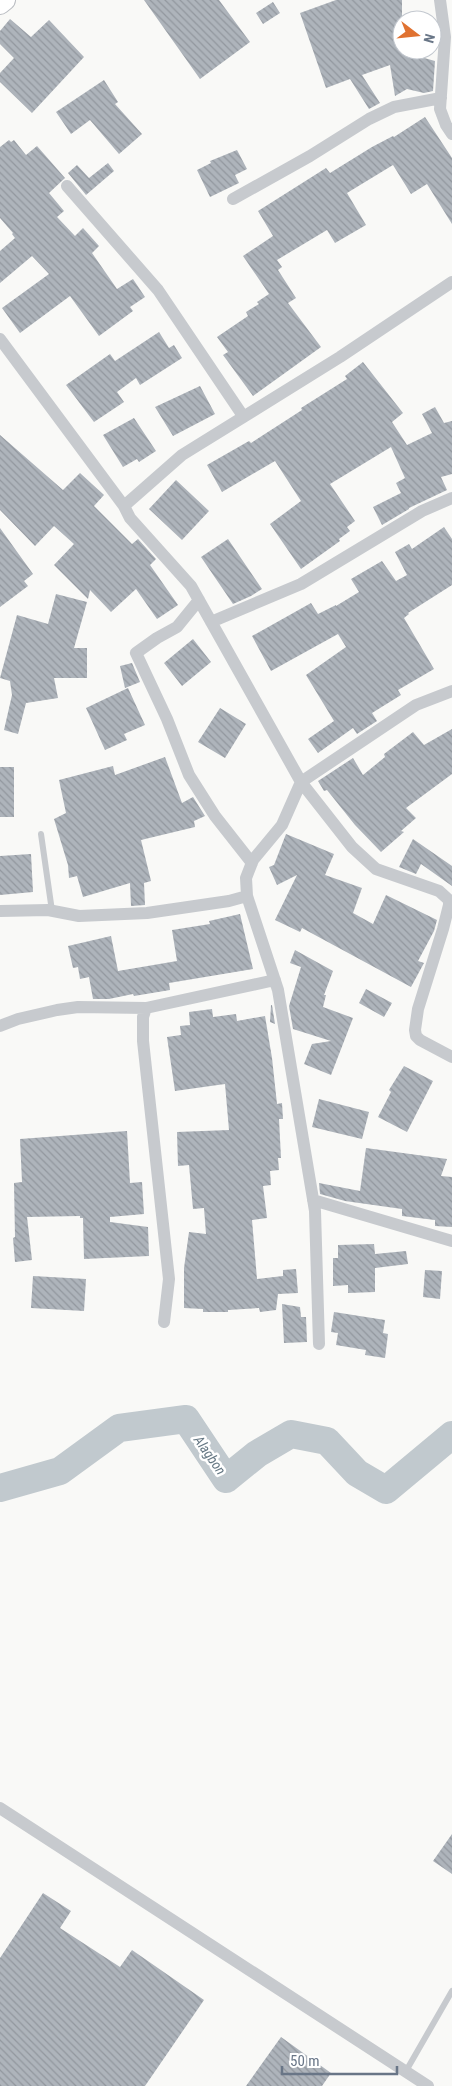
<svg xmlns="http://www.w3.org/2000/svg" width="452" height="2086" viewBox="0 0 452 2086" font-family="'Roboto Condensed',sans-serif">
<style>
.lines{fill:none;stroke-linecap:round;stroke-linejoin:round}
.river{stroke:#c1c9ce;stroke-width:28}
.building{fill:url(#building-back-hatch)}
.primary-casing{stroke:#babdc2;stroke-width:22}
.service{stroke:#c7cace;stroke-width:6}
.minor{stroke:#c7cace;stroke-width:12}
.primary{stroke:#fff;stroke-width:20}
.labels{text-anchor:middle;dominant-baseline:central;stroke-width:5;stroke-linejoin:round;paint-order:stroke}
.water-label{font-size:14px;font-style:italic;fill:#657783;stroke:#fff}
</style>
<defs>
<pattern id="building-back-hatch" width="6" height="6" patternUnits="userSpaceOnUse" patternTransform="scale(1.25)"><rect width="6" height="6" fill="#aeb4bb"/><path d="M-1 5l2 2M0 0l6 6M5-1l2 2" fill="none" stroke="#92979e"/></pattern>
</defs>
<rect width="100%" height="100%" fill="#f9f9f7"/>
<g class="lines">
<!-- river -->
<path class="river" d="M 0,1488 L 60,1471 L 119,1428 L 186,1419 L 226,1479 L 257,1454 L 291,1434 L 327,1441 L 357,1473 L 386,1490 L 452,1435"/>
</g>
<!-- building -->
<path class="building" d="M 144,0 L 219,0 L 250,42 L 200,79 Z
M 336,0 L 402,0 L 402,50 L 409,50 L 410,54 L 435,61 L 433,91 L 424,93 L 407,89 L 395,96 L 390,65 L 362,75 L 380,103 L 369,109 L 350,79 L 326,88 L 300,13 Z
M 273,2 L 280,13 L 263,24 L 256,13 Z
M 10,19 L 31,37 L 49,20 L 84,57 L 32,113 L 0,82 L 0,73 L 14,58 L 0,44 L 0,31 Z
M 104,80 L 118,102 L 115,104 L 142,134 L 119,154 L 90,120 L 71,134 L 56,112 Z
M 425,117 L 452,158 L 452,224 L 427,184 L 411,194 L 393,165 L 347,193 L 366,225 L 335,243 L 327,230 L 277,260 L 282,267 L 278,270 L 296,298 L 288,303 L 321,347 L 253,396 L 223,355 L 228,352 L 217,337 L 248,316 L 246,312 L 259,304 L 257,302 L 269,294 L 243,256 L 273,236 L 258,211 L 326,168 L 330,173 L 372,147 L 393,136 L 394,137 Z
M 9,140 L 11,142 L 14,140 L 26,155 L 37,146 L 65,178 L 49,193 L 64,211 L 57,217 L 75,236 L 83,228 L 99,246 L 92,253 L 117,289 L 133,279 L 145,297 L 130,307 L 133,311 L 99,336 L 70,296 L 20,333 L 2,308 L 49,274 L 32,256 L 0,283 L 0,251 L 15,238 L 12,234 L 13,233 L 0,218 L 0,147 Z
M 237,150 L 247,169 L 235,175 L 239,183 L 210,197 L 197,170 L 211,163 L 210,161 Z
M 108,163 L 114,171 L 86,195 L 68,173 L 77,165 L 89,178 Z
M 159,332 L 169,348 L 174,345 L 182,358 L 140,385 L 136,378 L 117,392 L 124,402 L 94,422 L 66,385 L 110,354 L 115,361 Z
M 363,362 L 403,413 L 392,422 L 407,445 L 432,433 L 422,414 L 435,407 L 444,423 L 452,421 L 452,474 L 441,477 L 447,490 L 409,508 L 409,509 L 382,525 L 373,507 L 401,493 L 396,483 L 405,478 L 391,447 L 330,484 L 355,521 L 347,527 L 350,531 L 339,539 L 340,541 L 301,569 L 270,524 L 301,501 L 275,461 L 222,492 L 207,465 L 249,441 L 251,443 L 302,410 L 301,408 L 347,379 L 345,376 Z
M 200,386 L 215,414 L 173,436 L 155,407 Z
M 134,418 L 156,451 L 139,462 L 137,459 L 123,467 L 103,435 Z
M 0,435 L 63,490 L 80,473 L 104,495 L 94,506 L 132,544 L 138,539 L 156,559 L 150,565 L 178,605 L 157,619 L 136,589 L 111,612 L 90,590 L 88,599 L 54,565 L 74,544 L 54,526 L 35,546 L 0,510 Z
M 176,480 L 209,511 L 182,540 L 149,509 Z
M 444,527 L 452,539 L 452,585 L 408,613 L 409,614 L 404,618 L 434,669 L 398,690 L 401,695 L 372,713 L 377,721 L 357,734 L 353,728 L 318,753 L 308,739 L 334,721 L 306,675 L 346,647 L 338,634 L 271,671 L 252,636 L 311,603 L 318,614 L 336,605 L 336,606 L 359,592 L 351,579 L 382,561 L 396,581 L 407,575 L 395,552 L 409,544 L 412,549 Z
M 0,528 L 33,574 L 24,581 L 28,586 L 0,607 Z
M 228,539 L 262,589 L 251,596 L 233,604 L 201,557 Z
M 56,594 L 87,602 L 74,648 L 87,648 L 87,678 L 54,678 L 58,698 L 26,703 L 18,734 L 4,730 L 12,695 L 10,681 L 0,678 L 17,615 L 48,624 Z
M 193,639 L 211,662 L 182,686 L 164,663 Z
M 132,663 L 140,682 L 125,688 L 120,666 Z
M 128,688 L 145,725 L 124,734 L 127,740 L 105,750 L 86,708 Z
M 220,708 L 246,724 L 225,758 L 198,742 Z
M 452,729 L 452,774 L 406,808 L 416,818 L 401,831 L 404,832 L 381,852 L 355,825 L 327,790 L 324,791 L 318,781 L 353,758 L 363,775 L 385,757 L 384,754 L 413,732 L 424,745 Z
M 165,757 L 182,803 L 193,797 L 205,816 L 194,821 L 195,827 L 141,840 L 151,881 L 144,883 L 145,905 L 131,906 L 130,883 L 83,897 L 77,876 L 69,878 L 68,865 L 54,819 L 66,813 L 59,780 L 113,766 L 115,775 Z
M 0,767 L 14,767 L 14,817 L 0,817 Z
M 286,834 L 334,854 L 325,875 L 362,888 L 353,913 L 373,924 L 386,895 L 437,920 L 434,931 L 418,961 L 424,963 L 411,987 L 302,928 L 300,932 L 275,920 L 297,875 L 277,885 L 269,867 L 274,865 Z
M 413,839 L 452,866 L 452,886 L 421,864 L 416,874 L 399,867 Z
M 31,854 L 33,892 L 0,895 L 0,856 Z
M 240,914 L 253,969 L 169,983 L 170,990 L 134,996 L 133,994 L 109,999 L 93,999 L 89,977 L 80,979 L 78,967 L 73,968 L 68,946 L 111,936 L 118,971 L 177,961 L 172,930 L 210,924 L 209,921 Z
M 295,950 L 333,971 L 324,995 L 326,995 L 323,1007 L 353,1018 L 331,1075 L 304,1064 L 312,1044 L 331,1041 L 293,1029 L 289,1006 L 301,967 L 290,963 Z
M 366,989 L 392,1003 L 384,1017 L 359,1003 Z
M 271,1005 L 272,1005 L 275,1024 L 270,1022 Z
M 212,1009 L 213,1017 L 236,1014 L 237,1021 L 265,1016 L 272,1058 L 277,1104 L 282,1103 L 283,1119 L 279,1119 L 281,1158 L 278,1158 L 279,1170 L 270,1171 L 271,1185 L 263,1186 L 267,1218 L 252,1220 L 257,1279 L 283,1276 L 283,1270 L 296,1269 L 298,1293 L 278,1294 L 276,1310 L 260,1312 L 259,1308 L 228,1310 L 228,1312 L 203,1312 L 203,1309 L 184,1308 L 184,1268 L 189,1232 L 206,1234 L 204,1208 L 193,1209 L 189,1165 L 178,1166 L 177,1132 L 229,1130 L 225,1084 L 175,1091 L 167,1037 L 181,1035 L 180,1026 L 190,1025 L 189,1012 Z
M 404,1066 L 433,1081 L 407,1132 L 378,1117 L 391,1092 L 389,1090 Z
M 319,1099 L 369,1112 L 362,1139 L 312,1127 Z
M 127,1131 L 130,1183 L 142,1182 L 144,1214 L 110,1217 L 110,1222 L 148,1227 L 149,1256 L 84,1259 L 83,1218 L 80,1218 L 80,1216 L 27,1217 L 32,1260 L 15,1262 L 13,1238 L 15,1237 L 14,1183 L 22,1182 L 20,1139 Z
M 366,1148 L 447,1159 L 441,1176 L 452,1177 L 452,1227 L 435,1226 L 435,1220 L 402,1216 L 402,1209 L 345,1201 L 320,1194 L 319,1183 L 360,1191 Z
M 374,1244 L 375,1254 L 406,1251 L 408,1264 L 375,1268 L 375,1292 L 348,1293 L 348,1285 L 333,1286 L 333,1258 L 338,1258 L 338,1245 Z
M 425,1270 L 442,1271 L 440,1299 L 423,1297 Z
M 33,1276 L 86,1279 L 84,1311 L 31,1308 Z
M 282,1304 L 300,1307 L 301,1317 L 306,1317 L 307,1342 L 284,1343 Z
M 334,1312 L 385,1320 L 383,1333 L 388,1334 L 385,1358 L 365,1355 L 366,1350 L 336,1345 L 338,1333 L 331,1332 Z
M 452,1834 L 452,1874 L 433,1861 Z
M 43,1893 L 71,1911 L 60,1928 L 120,1967 L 132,1950 L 204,2000 L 145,2086 L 0,2086 L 0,1958 Z
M 281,2037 L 331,2073 L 322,2086 L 246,2086 Z"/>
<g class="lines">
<defs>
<path id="primary" d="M 0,4 L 5,0"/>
</defs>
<!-- primary casing -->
<use href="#primary" class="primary-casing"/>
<!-- service -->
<path class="service" d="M 41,834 L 52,911
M 406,2071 L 452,1991"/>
<!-- minor -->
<path class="minor" d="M 440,0 L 445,37 L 440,109 L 446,125 L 452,134
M 67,186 L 158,290 L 243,416
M 233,199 L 310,156 L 369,119 L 394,107 L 441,98
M 0,339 L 124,506 L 130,518 L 191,586 L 301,782 L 352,847 L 376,869 L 439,891 L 449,900 L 449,905 L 443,929 L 418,1009 L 415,1030 L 416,1036 L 420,1040 L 452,1057
M 124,506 L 182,455 L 340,357 L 452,282
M 199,600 L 177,627 L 157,638 L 136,653 L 167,719 L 189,775 L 215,816 L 252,863
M 211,622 L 301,584 L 422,511 L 452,498
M 0,911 L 48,910 L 79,916 L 147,913 L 229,901 L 247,896
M 146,1008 L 143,1017 L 143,1041 L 169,1279 L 164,1322
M 0,1026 L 18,1019 L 57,1010 L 78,1007 L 146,1008 L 275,980
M 313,1200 L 452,1241
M 319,1344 L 315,1211 L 278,990 L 247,896 L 246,878 L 253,860 L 282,825 L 301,782 L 416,705 L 452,691
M 0,1808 L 428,2086"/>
<!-- primary -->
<use href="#primary" class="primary"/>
</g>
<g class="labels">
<!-- water labels -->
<g class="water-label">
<text transform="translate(210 1455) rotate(55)">Alagbon</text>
</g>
</g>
<!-- north arrow -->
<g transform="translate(417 35) rotate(106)"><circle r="24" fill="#ffffff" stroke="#c3c8cf"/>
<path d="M0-4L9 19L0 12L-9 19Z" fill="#e07231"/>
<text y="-8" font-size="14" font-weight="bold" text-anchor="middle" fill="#697687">N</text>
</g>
<!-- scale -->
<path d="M282 2066v8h115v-8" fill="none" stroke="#697687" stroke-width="2.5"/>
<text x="290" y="2066" font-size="15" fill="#697687" stroke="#ffffff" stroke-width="4" paint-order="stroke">50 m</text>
</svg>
